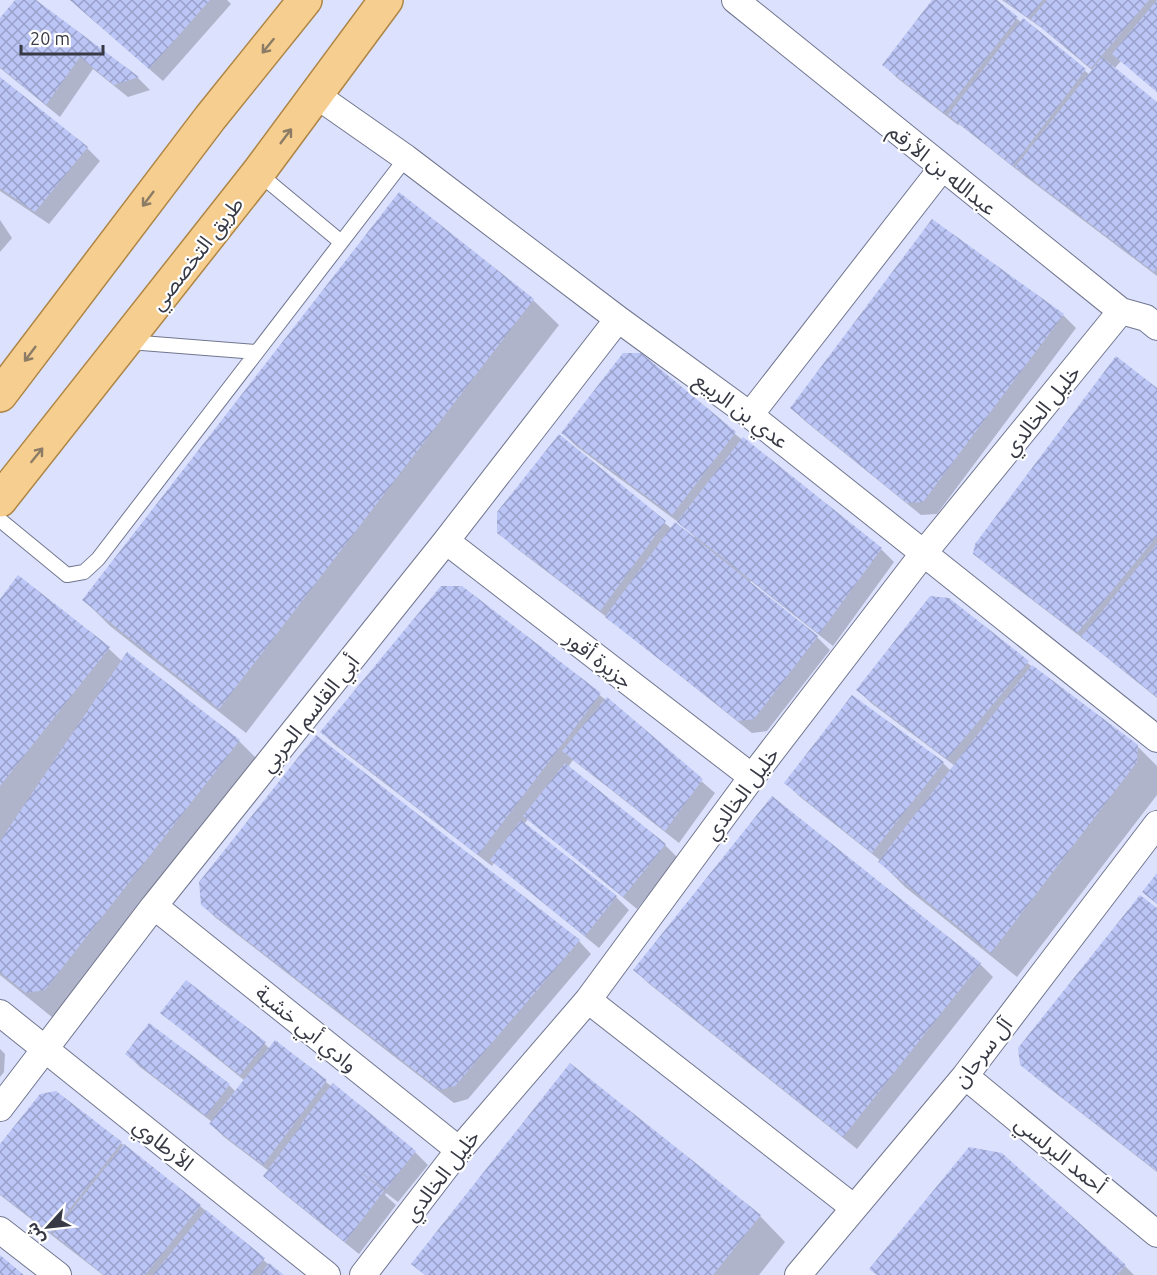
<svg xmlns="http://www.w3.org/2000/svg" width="1157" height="1275" viewBox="0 0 1157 1275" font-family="Ubuntu,'Noto Sans Arabic',sans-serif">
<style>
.shadow{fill:#0003}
.building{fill:url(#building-cross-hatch)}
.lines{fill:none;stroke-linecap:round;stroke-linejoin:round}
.lane-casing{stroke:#71768e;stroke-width:16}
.street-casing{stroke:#71768e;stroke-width:28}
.primary-casing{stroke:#ae8545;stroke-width:36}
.lane{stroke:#fff;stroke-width:14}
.street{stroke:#fff;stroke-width:26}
.primary{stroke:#f5ce90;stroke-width:33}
.oneway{stroke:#8c7c66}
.labels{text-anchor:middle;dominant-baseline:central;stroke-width:4.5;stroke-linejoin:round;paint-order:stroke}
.street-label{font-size:21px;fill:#373944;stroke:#fff}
</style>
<defs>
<pattern id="building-cross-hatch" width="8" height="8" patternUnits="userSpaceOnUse" patternTransform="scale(1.5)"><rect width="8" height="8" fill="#bbc5f6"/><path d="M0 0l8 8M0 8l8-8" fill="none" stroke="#99a1c9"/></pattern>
</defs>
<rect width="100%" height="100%" fill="#dce2fd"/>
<!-- shadow -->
<path class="shadow" d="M 17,0 L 34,0 L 138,78 L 150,90 L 128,97 L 93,69 L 60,117 L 0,68 L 0,21 Z
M 70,0 L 227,0 L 231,4 L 163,81 Z
M 934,0 L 994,0 L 1021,22 L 1023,20 L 1090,75 L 1093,71 L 1043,29 L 1002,0 L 1157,0 L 1157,92 L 1121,61 L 1114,69 L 1157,104 L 1157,276 L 1026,177 L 959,124 L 958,125 L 897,78 L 884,65 Z
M 0,79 L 87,148 L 100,161 L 49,224 L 0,191 Z
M 0,220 L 12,238 L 0,252 Z
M 533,300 L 559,325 L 246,733 L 110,626 L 84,600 Z
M 1063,315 L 1076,328 L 937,514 L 921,515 L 805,421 L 792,408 Z
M 1157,390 L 1157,698 L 1090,644 L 988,566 L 975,553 Z
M 563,433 L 735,434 L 881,549 L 894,562 L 833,646 L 751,581 L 749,584 L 817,637 L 830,650 L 767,731 L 752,733 L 613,622 L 512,545 L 498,532 L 559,436 L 672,529 L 693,539 L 695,537 L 682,525 L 576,446 Z
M 18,577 L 109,649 L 122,661 L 239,741 L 264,766 L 70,1015 L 53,1018 L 0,975 L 0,602 Z
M 461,587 L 606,700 L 607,699 L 715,793 L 679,843 L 573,760 L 568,767 L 665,845 L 678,858 L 637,909 L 528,819 L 524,824 L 616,897 L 629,910 L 599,948 L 494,863 L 492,866 L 335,745 L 322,732 Z
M 949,600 L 1035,669 L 1137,746 L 1157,766 L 1157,795 L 1017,977 L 905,887 L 880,862 L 881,861 L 799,796 L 786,783 L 853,697 L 943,763 L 951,771 L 955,766 L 871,703 L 858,690 Z
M 772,798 L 980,964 L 993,977 L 857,1149 L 648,983 L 635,970 Z
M 202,905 L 579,941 L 591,954 L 468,1099 L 454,1103 L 216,918 Z
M 1157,910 L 1157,1172 L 1035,1077 L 1021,1064 Z
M 162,1012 L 265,1044 L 270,1049 L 326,1082 L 415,1152 L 428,1165 L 398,1202 L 386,1193 L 385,1195 L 396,1205 L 359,1254 L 278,1189 L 265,1176 L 269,1171 L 224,1137 L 211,1124 L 212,1122 L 140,1067 L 127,1054 L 229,1085 L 236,1092 L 245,1081 L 176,1025 Z
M 0,1049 L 5,1054 L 4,1072 L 0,1077 Z
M 121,1143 L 200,1206 L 281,1275 L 103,1275 L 0,1195 L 0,1146 Z
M 760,1216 L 785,1242 L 759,1275 L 425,1275 L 413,1264 Z
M 1125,1266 L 1134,1275 L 877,1275 Z"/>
<!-- building -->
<path class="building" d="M 15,0 L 36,0 L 139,77 L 114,85 L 80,57 L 46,105 L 0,67 L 0,18 Z
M 70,0 L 210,0 L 149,69 Z
M 932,0 L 997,0 L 1018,17 L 944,113 L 882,65 Z
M 1004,0 L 1043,0 L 1028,18 Z
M 1047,0 L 1149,0 L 1091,68 L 1031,19 Z
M 1157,0 L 1157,92 L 1112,54 Z
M 1023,18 L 1086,69 L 1013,166 L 948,115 Z
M 1102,57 L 1157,102 L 1157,268 L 1154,272 L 1015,167 Z
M 0,77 L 88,147 L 35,212 L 0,188 Z
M 399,192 L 534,299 L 219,709 L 82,600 Z
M 932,219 L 1064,314 L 923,502 L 907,503 L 790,408 Z
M 623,353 L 641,353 L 736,432 L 672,515 L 561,433 Z
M 1116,356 L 1157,388 L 1157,536 L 1077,633 L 973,554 L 975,544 Z
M 559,434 L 666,521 L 600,611 L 497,533 L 497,512 Z
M 743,437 L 882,548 L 819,634 L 677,522 Z
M 675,522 L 818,636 L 754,719 L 738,721 L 605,617 Z
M 1157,544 L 1157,697 L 1081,637 Z
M 18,575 L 110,647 L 0,786 L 0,599 Z
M 441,586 L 462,586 L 601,693 L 478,855 L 320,732 Z
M 930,596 L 949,598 L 1029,661 L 947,759 L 856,690 Z
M 127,652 L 240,740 L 45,990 L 26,993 L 0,972 L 0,841 Z
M 1032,665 L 1138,745 L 1137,762 L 991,953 L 878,862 Z
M 852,695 L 944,762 L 872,853 L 784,783 Z
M 607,697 L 703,779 L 665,831 L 562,751 Z
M 316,735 L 580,940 L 455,1086 L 440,1090 L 201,905 L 199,882 Z
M 565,763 L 666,844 L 623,897 L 523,816 Z
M 772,796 L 981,963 L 843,1137 L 633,970 Z
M 521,820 L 617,896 L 585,936 L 490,860 Z
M 1157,873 L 1157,904 L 1142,892 Z
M 1140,895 L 1157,908 L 1157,1171 L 1020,1065 L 1018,1048 Z
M 186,980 L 266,1042 L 240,1075 L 160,1013 Z
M 149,1023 L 230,1084 L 206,1116 L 125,1054 Z
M 275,1040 L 327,1080 L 263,1165 L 209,1124 Z
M 570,1063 L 761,1215 L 713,1275 L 425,1275 L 411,1264 Z
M 333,1083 L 416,1151 L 385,1190 L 341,1157 L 384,1191 L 345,1242 L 263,1176 L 302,1125 L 301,1124 Z
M 56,1091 L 122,1142 L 51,1233 L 0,1194 L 0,1144 L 40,1094 Z
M 124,1144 L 201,1205 L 145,1275 L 104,1275 L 53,1234 Z
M 969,1147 L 1002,1153 L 1126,1265 L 1117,1275 L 877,1275 L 869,1269 Z
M 206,1210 L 265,1258 L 251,1275 L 153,1275 Z
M 0,1255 L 24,1275 L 0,1275 Z
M 269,1263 L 284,1275 L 260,1275 Z"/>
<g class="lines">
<defs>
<path id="lane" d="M 258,173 L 341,242
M 129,342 L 257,352
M 0,520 L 67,575 L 84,572 L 98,559 L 406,158"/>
<path id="street" d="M 735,0 L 1121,311 L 1146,318 L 1157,327
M 316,95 L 406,158 L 618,319 L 750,415 L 1157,739
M 750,415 L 942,168
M 446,541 L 752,777
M 154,906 L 459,1150
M 588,1000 L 853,1207
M 0,1013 L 327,1275
M 965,1076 L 1157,1234
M 0,1108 L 154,906 L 446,541 L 618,319
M 0,1230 L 58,1275
M 363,1275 L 459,1150 L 588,1000 L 752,777 L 923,554 L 1121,311
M 798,1275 L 965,1076 L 1157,824"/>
<path id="primary" d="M 0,395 L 210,118 L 305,0
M 0,500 L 258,173 L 386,0"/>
</defs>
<!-- lane casing -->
<use href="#lane" class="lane-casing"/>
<!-- street casing -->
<use href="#street" class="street-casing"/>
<!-- primary casing -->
<use href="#primary" class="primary-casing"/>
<!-- lane -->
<use href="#lane" class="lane"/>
<!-- street -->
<use href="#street" class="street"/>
<!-- primary -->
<use href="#primary" class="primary"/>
</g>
<!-- one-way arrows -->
<defs><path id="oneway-shaft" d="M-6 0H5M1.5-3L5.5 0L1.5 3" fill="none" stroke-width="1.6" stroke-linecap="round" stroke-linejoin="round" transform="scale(1.5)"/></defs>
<g class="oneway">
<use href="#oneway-shaft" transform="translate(268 46) rotate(129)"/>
<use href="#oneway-shaft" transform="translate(286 136) rotate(-53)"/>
<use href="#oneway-shaft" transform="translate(148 199) rotate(127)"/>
<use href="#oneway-shaft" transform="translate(30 354) rotate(127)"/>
<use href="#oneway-shaft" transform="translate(37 455) rotate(-51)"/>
</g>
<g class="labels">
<!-- street labels -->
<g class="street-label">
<text transform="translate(943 169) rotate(39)">عبدالله بن الأرقم</text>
<text transform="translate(196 253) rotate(-52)">طريق التخصصي</text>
<text transform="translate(742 410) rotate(37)">عدي بن الربيع</text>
<text transform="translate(1041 410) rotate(-51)">خليل الخالدي</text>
<text transform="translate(599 659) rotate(38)">جزيرة أقور</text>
<text transform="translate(309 713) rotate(-51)">أبي القاسم الحربي</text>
<text transform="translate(741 793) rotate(-53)">خليل الخالدي</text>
<text transform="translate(307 1028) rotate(39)">وادي أبي خشبة</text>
<text transform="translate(982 1052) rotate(-52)">آل سرحان</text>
<text transform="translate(164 1144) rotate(39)">الأرطاوي</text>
<text transform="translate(1061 1154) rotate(39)">أحمد البرلسي</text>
<text transform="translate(441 1175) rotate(-52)">خليل الخالدي</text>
</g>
</g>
<!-- north arrow -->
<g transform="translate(48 1227) rotate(243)" stroke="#ffffff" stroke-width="4.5" paint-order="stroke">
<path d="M0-4.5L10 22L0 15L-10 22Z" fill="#373944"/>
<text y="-9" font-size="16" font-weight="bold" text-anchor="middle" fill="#373944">ش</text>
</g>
<!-- scale -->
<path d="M21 45v9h82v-9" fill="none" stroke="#373944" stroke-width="3"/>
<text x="30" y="45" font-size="18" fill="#373944" stroke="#ffffff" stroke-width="4.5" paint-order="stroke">20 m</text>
</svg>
